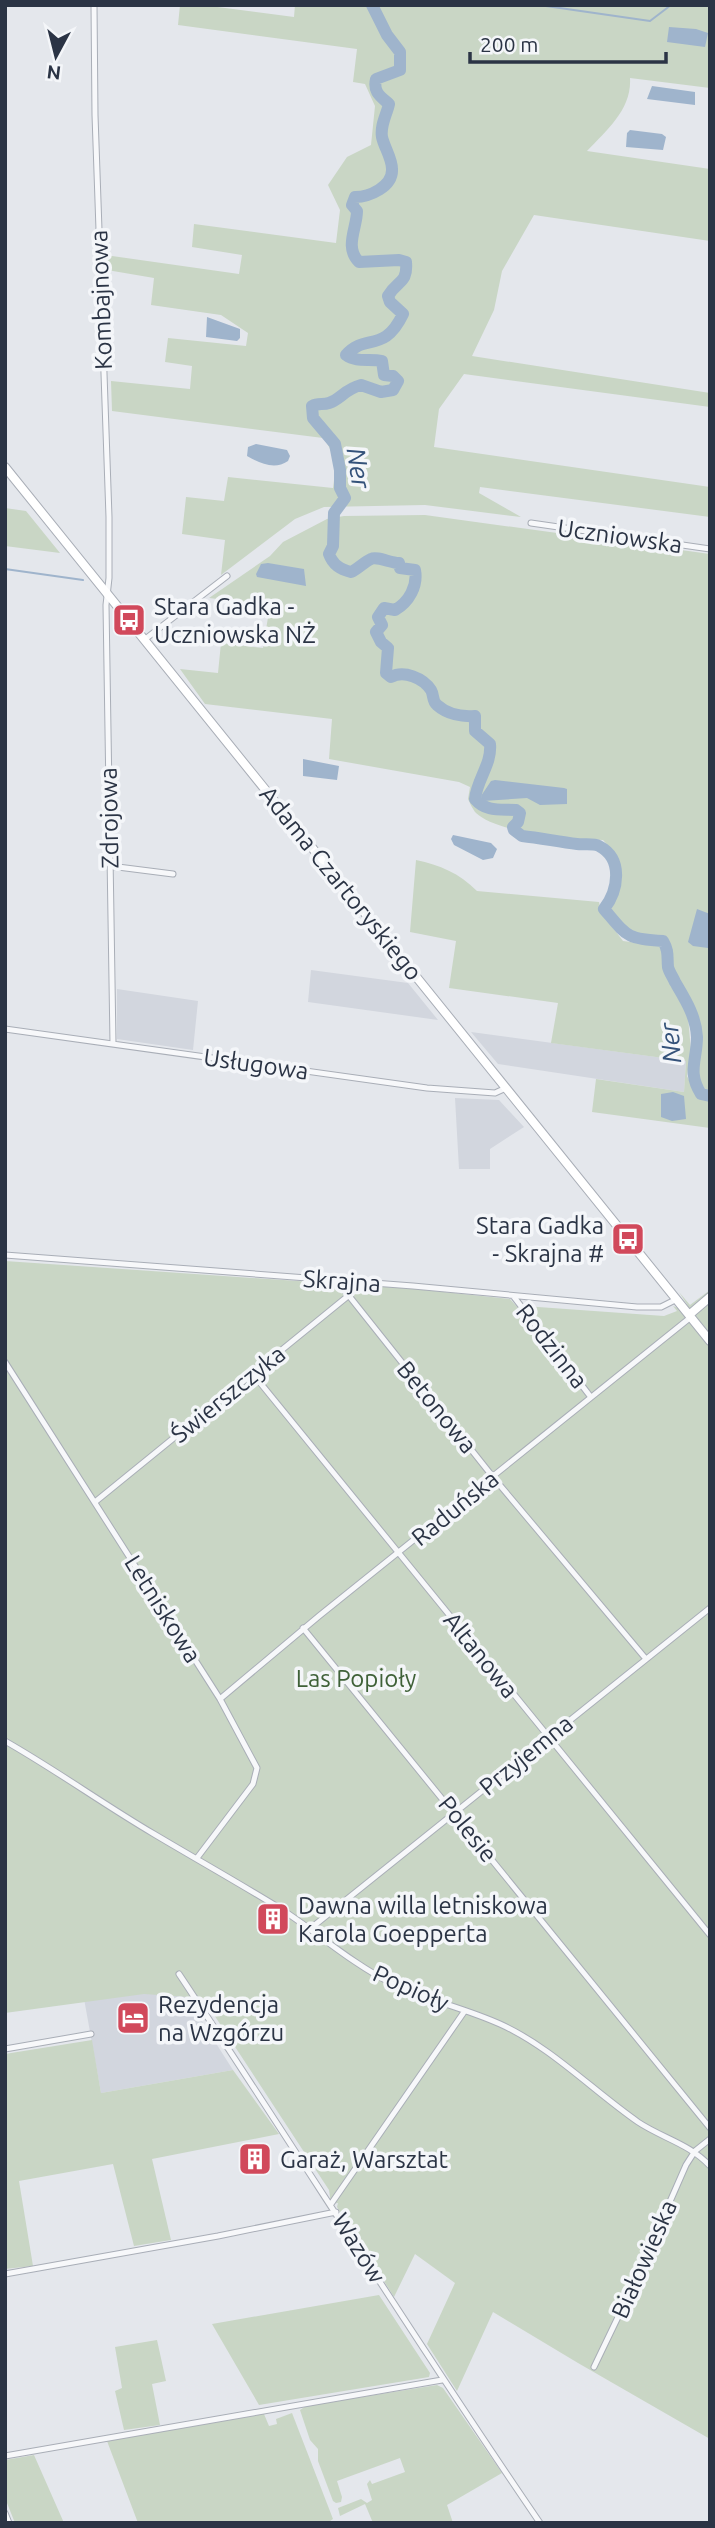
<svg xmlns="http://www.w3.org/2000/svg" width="715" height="2528" viewBox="0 0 715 2528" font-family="Ubuntu,sans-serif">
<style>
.built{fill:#d2d6de}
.green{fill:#c9d6c5}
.water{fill:#9fb4cc}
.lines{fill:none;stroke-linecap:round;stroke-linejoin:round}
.stream{stroke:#9fb4cc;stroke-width:2}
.river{stroke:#9fb4cc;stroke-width:12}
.street-casing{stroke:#a9aeb7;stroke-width:7}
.secondary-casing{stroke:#a9aeb7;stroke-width:10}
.street{stroke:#f7f8fa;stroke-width:5}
.secondary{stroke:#fff;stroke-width:8}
.labels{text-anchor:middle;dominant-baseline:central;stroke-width:7;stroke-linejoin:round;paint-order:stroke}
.street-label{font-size:24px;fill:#2b3445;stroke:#f4f6f9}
.poi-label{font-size:24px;fill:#2b3445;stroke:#f4f6f9;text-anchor:start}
.park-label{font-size:24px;fill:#3f6138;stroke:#f4f6f9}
.water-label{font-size:26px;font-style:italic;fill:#34527a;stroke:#f4f6f9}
</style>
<rect width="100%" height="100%" fill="#e4e7ec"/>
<!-- built -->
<path class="built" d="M 311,970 L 408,983 L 438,1020 L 308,1002 Z
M 117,989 L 198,1001 L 193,1050 L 117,1039 Z
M 471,1032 L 686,1061 L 684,1092 L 498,1064 Z
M 455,1098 L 499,1100 L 524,1127 L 490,1149 L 490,1169 L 459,1169 Z
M 173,1976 L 233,2070 L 101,2093 L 83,1993 Z"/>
<!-- green -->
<path class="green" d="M 180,5 L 202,5 L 294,17 L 295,5 L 710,5 L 710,88 L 630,78 C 632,109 607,130 587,151 L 710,169 L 710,241 L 534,215 L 502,271 L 494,310 L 472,356 L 710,393 L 710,407 L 464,374 L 439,409 L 434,447 L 710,487 L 710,517 L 480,487 L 479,493 L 521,517 L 425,505 L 324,507 L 295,519 L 221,575 L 225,540 L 182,534 L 186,497 L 224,501 L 228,477 L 333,488 C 336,468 336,454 323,438 L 112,411 L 111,381 L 190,389 L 192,366 L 165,362 L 168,338 L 246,346 L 248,333 L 221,315 L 151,305 L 154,278 L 107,270 L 105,255 L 239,274 L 242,255 L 192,247 L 194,224 L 336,243 L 340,210 L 328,185 L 347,157 L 371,145 L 375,106 L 365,84 L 353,82 L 357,49 L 178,25 Z
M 5,508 L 26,511 L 60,553 L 5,546 Z
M 425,515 L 710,554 L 710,1091 L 706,1090 L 697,1078 L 701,1035 L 696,1011 L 672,967 L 673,953 L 667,939 L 628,931 L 610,909 C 624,885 624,861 603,840 C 574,840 497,833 476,813 C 473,810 470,803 468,799 L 470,787 L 459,782 L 329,759 L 332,719 L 205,704 L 180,669 L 218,673 L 221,643 L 263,648 L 270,605 L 209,598 L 270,556 L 283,542 L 327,519 L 344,516 Z
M 416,860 C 440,865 459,873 477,891 L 599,902 L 601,912 L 623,941 L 660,946 L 664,956 L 663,969 L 688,1017 L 691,1051 L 687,1076 L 697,1097 L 710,1100 L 710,1128 L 592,1112 L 596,1079 L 684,1092 L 686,1061 L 551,1043 L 558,1003 L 449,988 L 456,941 L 410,932 Z
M 5,1261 L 415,1289 L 510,1299 L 519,1309 L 524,1306 L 664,1316 L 677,1311 L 673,1306 L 681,1309 L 688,1306 L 679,1292 L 690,1305 L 710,1290 L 710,2439 L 578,2363 L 493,2312 L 457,2391 L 427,2344 L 455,2283 L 415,2254 L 394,2297 L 337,2207 L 338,2203 L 331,2204 L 329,2190 L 203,1998 L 144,1994 L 5,2013 Z
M 92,2040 L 101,2093 L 233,2070 L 279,2134 L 152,2159 L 171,2240 L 134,2246 L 113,2164 L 19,2181 L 33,2266 L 5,2269 L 5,2054 Z
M 379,2295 L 430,2373 L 429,2377 L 259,2405 L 212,2324 Z
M 157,2340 L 166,2381 L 152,2384 L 160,2425 L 124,2430 L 115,2391 L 122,2388 L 115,2347 Z
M 437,2385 L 443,2388 L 502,2473 L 447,2505 L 453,2523 L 373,2523 L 365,2504 L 340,2516 L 338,2508 L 361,2499 L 367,2503 L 372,2500 L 367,2484 L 370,2480 L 372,2484 L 405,2472 L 400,2458 L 337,2481 L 342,2497 L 341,2502 L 336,2503 L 333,2501 L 318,2461 L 318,2449 L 310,2440 L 300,2410 L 306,2406 Z
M 292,2413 L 333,2519 L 327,2523 L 138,2523 L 107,2441 L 264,2414 L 269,2426 L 277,2424 L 276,2419 Z
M 34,2455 L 64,2523 L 15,2523 L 5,2498 L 5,2460 Z"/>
<!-- water -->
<path class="water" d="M 669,27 L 696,29 L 708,33 L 705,47 L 667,42 Z
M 652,86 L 695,92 L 695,105 L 647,99 Z
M 630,130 L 662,134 L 666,137 L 663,150 L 626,147 L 627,133 Z
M 207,317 L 240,329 L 240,338 L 237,341 L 206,337 Z
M 256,444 L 287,450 L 290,456 L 288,461 C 275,470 261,464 247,456 L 248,447 Z
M 268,563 L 304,569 L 306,586 L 257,577 L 256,574 L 261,564 Z
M 303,759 L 339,766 L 337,780 L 303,776 Z
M 495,780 L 564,788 L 567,789 L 567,804 L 540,805 L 527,798 L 483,801 L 481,796 L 491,781 Z
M 453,835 L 491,843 L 497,849 L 493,858 L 483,860 L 454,845 L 451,839 Z
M 697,909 L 710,914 L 708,948 L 693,946 L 688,942 Z
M 673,1092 L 684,1096 L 686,1119 L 672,1121 L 661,1117 L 661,1094 Z"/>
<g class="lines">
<!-- stream -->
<path class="stream" d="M 539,5 L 650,21 L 671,5
M 5,569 L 83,580"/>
<!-- river -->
<path class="river" d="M 372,5 L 387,35 L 400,52 L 400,70 L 376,79 C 373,92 380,96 389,104 C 387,114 380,125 382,137 C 384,147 392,158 392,169 C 393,187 369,197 355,197 L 352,205 L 357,211 C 357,228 344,247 359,262 L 399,260 L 406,262 C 408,284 397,280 388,296 L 390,302 L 403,314 C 384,354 365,333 346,355 C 357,363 370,358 382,361 L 384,375 L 393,376 L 398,381 L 393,390 L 381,392 L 361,385 C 345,389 341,399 329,403 C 323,405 318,403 312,406 L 313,418 L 335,444 L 340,470 L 340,488 L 345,498 L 334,513 L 333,546 L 329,554 C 333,565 340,569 351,572 C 358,569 364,562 371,559 C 377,556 391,563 399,563 L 400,568 L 415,570 C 418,586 409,602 395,610 L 384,608 L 378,617 L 382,625 L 376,632 L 381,642 L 388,648 L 386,673 L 391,677 C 404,670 423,678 431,690 C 434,695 432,701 437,705 C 447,714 462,717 475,716 L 475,731 L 490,744 C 492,764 477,779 475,799 C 486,812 500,809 516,810 L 520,813 L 518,822 L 513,827 L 514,830 L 522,836 C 541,838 559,842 577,844 C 584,845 593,843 599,846 C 624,859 618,891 604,909 C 627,936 626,939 663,941 C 669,951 667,957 668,967 C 669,972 673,977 675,982 C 685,999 696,1016 697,1037 C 697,1060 687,1072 701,1094 L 710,1096"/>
<defs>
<path id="street" d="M 94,5 L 95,115 L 109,517 L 109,578 L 106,605 L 113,1043
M 531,523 L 710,549
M 144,640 L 227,576
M 110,866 L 173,874
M 5,1029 L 427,1088 L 495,1093 L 506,1088
M 5,1255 L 413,1286 L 637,1307 L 661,1307 L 677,1299
M 338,1282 L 493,1477 L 646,1659
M 514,1297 L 590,1396
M 5,1362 L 220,1699 L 257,1768 L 253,1784 L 197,1858
M 253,1374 L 710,1935
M 95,1502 L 348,1296 L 359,1283
M 303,1628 L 710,2128
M 220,1699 L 319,1616 L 691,1317
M 5,1741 C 56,1770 103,1804 154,1834 C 196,1859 239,1883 281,1909 C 318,1933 351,1963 391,1983 C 426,2000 465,2008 500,2024 C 551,2047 592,2090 638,2122 C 662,2138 690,2144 710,2166
M 311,1928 L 710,1608
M 179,1974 C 300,2156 416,2342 540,2523
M 5,2049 L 91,2034
M 331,2204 L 464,2012
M 5,2274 L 218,2236 L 336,2212
M 594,2367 L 633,2286 L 686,2165 L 695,2151 L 710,2139
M 5,2456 L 442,2380
M 5,2513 L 9,2523"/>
<path id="secondary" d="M 5,467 L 710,1341
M 689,1315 L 710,1297"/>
</defs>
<!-- street casing -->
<use href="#street" class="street-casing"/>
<!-- secondary casing -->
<use href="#secondary" class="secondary-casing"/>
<!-- street -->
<use href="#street" class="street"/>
<!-- secondary -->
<use href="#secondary" class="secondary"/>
</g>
<!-- icons -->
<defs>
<symbol id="bus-square" viewBox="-11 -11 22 22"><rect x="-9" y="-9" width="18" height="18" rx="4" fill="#d1495b" stroke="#f4f6f9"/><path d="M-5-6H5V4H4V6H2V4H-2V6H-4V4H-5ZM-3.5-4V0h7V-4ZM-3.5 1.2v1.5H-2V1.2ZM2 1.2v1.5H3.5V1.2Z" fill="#fff"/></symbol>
<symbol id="building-square" viewBox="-11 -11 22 22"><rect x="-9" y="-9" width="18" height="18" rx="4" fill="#d1495b" stroke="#f4f6f9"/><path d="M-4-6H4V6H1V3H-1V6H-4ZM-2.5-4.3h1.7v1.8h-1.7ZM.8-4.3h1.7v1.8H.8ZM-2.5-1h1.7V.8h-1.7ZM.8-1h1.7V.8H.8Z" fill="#fff"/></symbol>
<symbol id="hotel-square" viewBox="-11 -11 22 22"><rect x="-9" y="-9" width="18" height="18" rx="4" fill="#d1495b" stroke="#f4f6f9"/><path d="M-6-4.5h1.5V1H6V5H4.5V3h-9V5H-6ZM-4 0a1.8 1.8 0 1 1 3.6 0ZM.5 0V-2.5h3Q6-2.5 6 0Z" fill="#fff"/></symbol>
</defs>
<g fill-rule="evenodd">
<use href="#bus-square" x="110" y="601" width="38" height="38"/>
<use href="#bus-square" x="609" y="1220" width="38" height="38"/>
<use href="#building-square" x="254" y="1900" width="38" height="38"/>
<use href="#hotel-square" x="114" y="1999" width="38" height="38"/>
<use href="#building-square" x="236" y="2140" width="38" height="38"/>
</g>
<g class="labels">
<!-- street labels -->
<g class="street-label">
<text transform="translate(101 300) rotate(-92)">Kombajnowa</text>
<text transform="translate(620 536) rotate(8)">Uczniowska</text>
<text transform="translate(109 818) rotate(-91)">Zdrojowa</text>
<text transform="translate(341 883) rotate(51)">Adama Czartoryskiego</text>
<text transform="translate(256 1064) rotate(8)">Usługowa</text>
<text transform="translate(342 1281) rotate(4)">Skrajna</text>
<text transform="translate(552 1346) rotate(52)">Rodzinna</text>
<text transform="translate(228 1394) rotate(-39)">Świerszczyka</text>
<text transform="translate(437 1407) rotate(51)">Betonowa</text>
<text transform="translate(455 1508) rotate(-39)">Raduńska</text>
<text transform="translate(163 1609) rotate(58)">Letniskowa</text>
<text transform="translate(481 1655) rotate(51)">Altanowa</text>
<text transform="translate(526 1755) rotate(-39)">Przyjemna</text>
<text transform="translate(468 1829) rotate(51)">Polesie</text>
<text transform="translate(411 1988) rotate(24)">Popioły</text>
<text transform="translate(359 2248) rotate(58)">Wazów</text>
<text transform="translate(644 2259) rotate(-66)">Białowieska</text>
</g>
<!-- poi labels -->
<g class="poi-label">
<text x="154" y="606">Stara Gadka -<tspan x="154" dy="28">Uczniowska NŻ</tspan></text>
<text x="604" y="1225" text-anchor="end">Stara Gadka<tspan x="604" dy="28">- Skrajna #</tspan></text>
<text x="298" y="1905">Dawna willa letniskowa<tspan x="298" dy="28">Karola Goepperta</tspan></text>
<text x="158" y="2004">Rezydencja<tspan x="158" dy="28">na Wzgórzu</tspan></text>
<text x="280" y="2159">Garaż, Warsztat</text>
</g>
<!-- park labels -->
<g class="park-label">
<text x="356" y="1678">Las Popioły</text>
</g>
<!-- water labels -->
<g class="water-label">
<text transform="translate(359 468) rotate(81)">Ner</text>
<text transform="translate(670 1043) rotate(-95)">Ner</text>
</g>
</g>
<!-- border -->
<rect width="715" height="2528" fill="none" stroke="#2b3445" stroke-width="14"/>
<!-- north arrow -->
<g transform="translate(56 56) rotate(187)" stroke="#f4f6f9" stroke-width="5" paint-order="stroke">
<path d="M0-5L12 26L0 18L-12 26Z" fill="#2b3445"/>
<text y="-10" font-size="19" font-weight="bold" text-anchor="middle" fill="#2b3445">N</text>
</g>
<!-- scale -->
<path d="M470 52v10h196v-10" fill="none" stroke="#2b3445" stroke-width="3.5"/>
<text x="480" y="52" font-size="21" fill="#2b3445" stroke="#f4f6f9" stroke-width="5" paint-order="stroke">200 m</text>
</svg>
